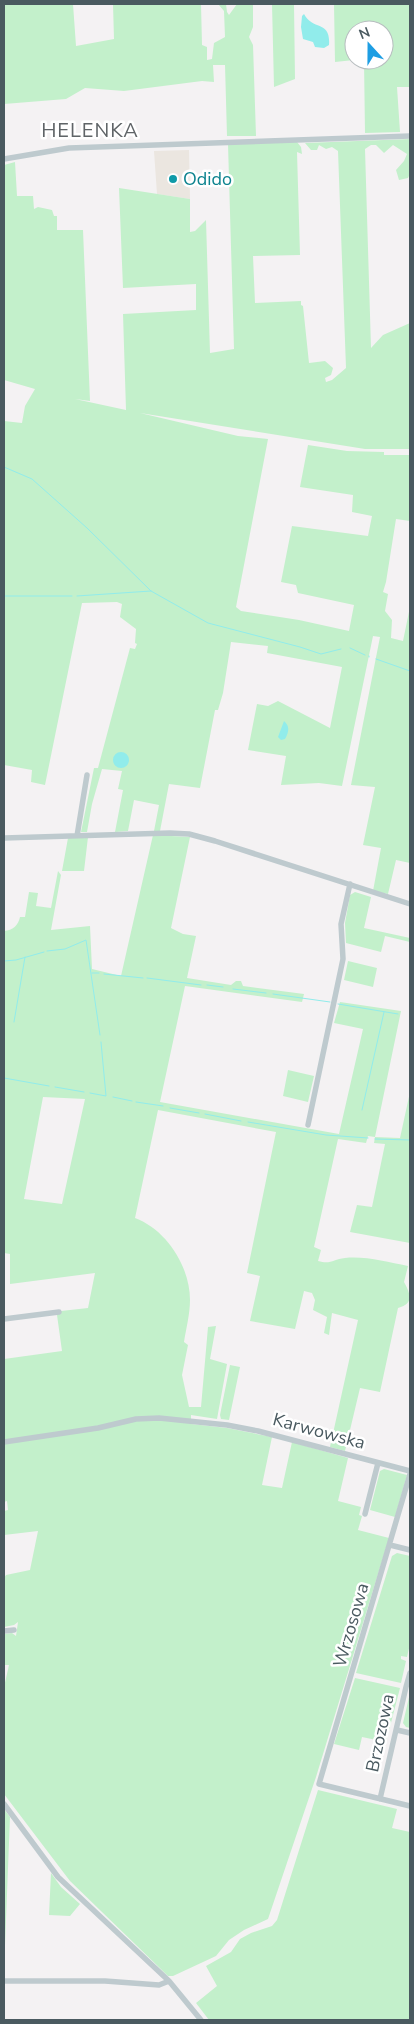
<svg xmlns="http://www.w3.org/2000/svg" width="414" height="2024" viewBox="0 0 414 2024" font-family="'Nunito Sans',sans-serif">
<style>
.commercial{fill:#ebe6e0}
.green{fill:#c3f0cb;fill-rule:evenodd}
.water{fill:#91eceb}
.lines{fill:none;stroke-linecap:round;stroke-linejoin:round}
.stream{stroke:#91eceb;stroke-width:1}
.minor{stroke:#becace;stroke-width:5.5}
.culture-dot{fill:#0f9aa8;stroke:#fff;stroke-width:2}
.labels{text-anchor:middle;dominant-baseline:central;stroke-width:5;stroke-linejoin:round;paint-order:stroke}
.culture-label{font-size:18px;fill:#0d838f;stroke:#fff;text-anchor:start}
.street-label{font-size:18px;fill:#4a5a60;stroke:#fff}
.quarter-label{font-size:20px;letter-spacing:1px;fill:#5f6467;stroke:#fff}
</style>
<rect width="100%" height="100%" fill="#f4f2f3"/>
<!-- commercial -->
<path class="commercial" d="M 189,150 L 190,199 L 157,194 L 154,151 Z"/>
<!-- green -->
<path class="green" d="M 4,4 L 73,4 L 76,46 L 114,39 L 113,4 L 201,4 L 202,45 L 207,47 L 207,60 L 212,59 L 214,43 L 225,37 L 224,11 L 218,4 L 226,4 L 227,12 L 229,15 L 237,4 L 253,4 L 253,27 L 249,37 L 253,45 L 256,136 L 227,136 L 225,65 L 213,65 L 214,82 L 202,81 L 124,91 L 85,88 L 66,99 L 4,104 Z
M 272,4 L 294,4 L 295,79 L 274,87 Z
M 334,4 L 410,4 L 410,87 L 397,87 L 400,132 L 365,133 L 364,60 L 384,60 L 384,30 L 354,30 L 354,60 L 335,62 Z
M 410,139 L 410,174 L 408,178 L 399,180 L 396,170 L 404,161 L 407,154 L 393,145 L 384,153 L 376,145 L 371,145 L 365,149 L 371,348 L 383,335 L 410,323 L 410,449 L 365,449 L 140,413 L 238,436 L 268,439 L 236,607 L 241,611 L 299,620 L 349,631 L 354,605 L 298,593 L 296,585 L 281,582 L 292,526 L 368,536 L 372,516 L 352,512 L 353,495 L 300,487 L 308,445 L 347,451 L 384,452 L 384,455 L 410,455 L 410,521 L 396,519 L 386,582 L 383,592 L 388,594 L 385,611 L 392,620 L 391,638 L 403,641 L 410,607 L 410,863 L 396,860 L 388,894 L 373,891 L 381,848 L 363,845 L 375,787 L 351,785 L 380,637 L 373,636 L 342,786 L 319,783 L 281,785 L 286,756 L 248,750 L 257,704 L 268,706 L 278,701 L 330,728 L 342,667 L 267,653 L 268,646 L 231,642 L 223,693 L 218,710 L 215,710 L 200,788 L 169,784 L 160,831 L 154,831 L 159,805 L 134,800 L 128,831 L 115,832 L 123,790 L 118,789 L 122,771 L 102,769 L 92,804 L 87,832 L 81,832 L 94,768 L 98,768 L 130,648 L 135,649 L 137,644 L 135,643 L 136,629 L 120,617 L 122,604 L 117,602 L 82,603 L 45,785 L 31,782 L 32,770 L 4,765 L 4,421 L 22,423 L 25,406 L 35,389 L 4,380 L 4,165 L 15,162 L 17,196 L 33,196 L 34,209 L 38,207 L 52,210 L 54,216 L 57,216 L 57,230 L 83,230 L 90,401 L 75,399 L 126,410 L 123,314 L 196,310 L 196,284 L 123,288 L 119,188 L 190,199 L 190,232 L 195,231 L 206,220 L 210,353 L 234,349 L 228,144 L 297,142 L 301,147 L 302,154 L 297,152 L 300,255 L 253,256 L 255,303 L 301,301 L 301,305 L 303,306 L 309,363 L 325,361 L 333,368 L 331,375 L 325,378 L 326,382 L 332,380 L 346,368 L 338,151 L 332,147 L 326,149 L 319,145 L 317,150 L 311,150 L 305,143 Z
M 153,835 L 190,837 L 171,928 L 183,934 L 196,936 L 187,978 L 231,985 L 236,981 L 241,981 L 243,986 L 304,994 L 302,1002 L 185,986 L 160,1102 L 339,1134 L 363,1029 L 334,1023 L 340,1002 L 401,1011 L 375,1137 L 400,1138 L 410,1092 L 410,1243 L 350,1232 L 357,1205 L 372,1207 L 385,1144 L 374,1143 L 375,1137 L 368,1136 L 366,1143 L 338,1139 L 314,1247 L 321,1250 L 318,1261 C 331,1265 333,1259 345,1258 C 366,1256 387,1262 408,1266 L 404,1282 C 411,1295 414,1303 398,1308 L 380,1392 L 360,1388 L 345,1451 L 330,1447 L 358,1320 L 332,1313 L 329,1335 L 324,1333 L 327,1317 L 313,1310 L 315,1300 L 312,1293 L 304,1291 L 295,1329 L 250,1321 L 260,1276 L 247,1273 L 276,1132 L 158,1110 L 135,1218 C 167,1230 190,1267 190,1300 C 190,1314 186,1329 184,1342 L 188,1345 L 182,1375 L 189,1407 L 201,1407 L 208,1327 L 216,1326 L 210,1359 L 227,1364 L 217,1419 L 191,1415 L 191,1424 L 227,1428 L 272,1437 L 262,1485 L 282,1488 L 292,1442 L 348,1458 L 338,1501 L 361,1507 L 359,1515 L 362,1516 L 358,1530 L 389,1538 L 316,1777 L 268,1919 L 244,1930 L 229,1940 L 216,1956 L 173,1976 L 168,1976 L 70,1881 L 4,1794 L 4,1687 L 9,1665 L 4,1665 L 4,1634 L 12,1633 L 16,1636 L 18,1622 L 14,1625 L 4,1627 L 4,1578 L 6,1575 L 30,1570 L 38,1531 L 4,1535 L 4,1511 L 8,1510 L 7,1501 L 4,1502 L 4,1359 L 62,1351 L 57,1315 L 61,1311 L 88,1308 L 95,1273 L 10,1284 L 10,1254 L 4,1253 L 4,931 C 13,930 18,926 20,917 L 25,917 L 29,892 L 38,893 L 36,906 L 51,908 L 58,871 L 61,875 L 51,930 L 90,926 L 92,969 L 121,976 ZM 43,1097 L 85,1099 L 62,1204 L 24,1199 Z
M 88,837 L 84,871 L 62,871 L 68,838 Z
M 355,892 L 371,897 L 364,928 L 410,938 L 410,942 L 385,936 L 381,952 L 346,943 L 345,923 L 350,895 Z
M 348,961 L 377,968 L 373,987 L 344,980 Z
M 288,1070 L 314,1076 L 308,1102 L 283,1096 Z
M 230,1365 L 240,1367 L 229,1420 L 221,1419 L 220,1415 Z
M 384,1469 L 407,1475 L 395,1517 L 370,1510 L 380,1471 Z
M 397,1553 L 410,1556 L 410,1644 L 407,1657 L 401,1656 L 401,1659 L 406,1661 L 401,1683 L 356,1673 L 392,1556 Z
M 355,1678 L 400,1688 L 386,1742 L 362,1737 L 359,1750 L 334,1744 Z
M 410,1693 L 410,1728 L 406,1727 L 403,1723 Z
M 318,1790 L 397,1809 L 392,1828 L 410,1832 L 410,2020 L 209,2020 L 196,2003 L 217,1986 L 206,1966 L 231,1952 L 240,1939 L 251,1933 L 272,1926 L 277,1920 Z
M 4,1809 L 10,1817 L 4,1971 Z
M 51,1873 L 61,1887 L 80,1904 L 70,1916 L 49,1915 Z"/>
<!-- water -->
<path class="water" d="M 304,14 C 313,31 331,20 329,45 L 324,48 L 315,47 L 313,42 L 303,39 L 301,27 L 302,16 Z
M 284,721 C 290,726 289,732 285,739 L 281,740 L 278,737 Z
M113 760a8 8 0 1 1 16 0a8 8 0 1 1-16 0Z"/>
<g class="lines">
<!-- stream -->
<path class="stream" d="M 4,467 L 32,479 L 87,528 L 151,591 L 208,623 L 300,647 L 321,654 L 341,649
M 4,596 L 72,596
M 77,596 L 151,591
M 350,648 L 365,655
M 369,656 L 369,657
M 376,659 L 410,671
M 47,951 L 65,949 L 86,940 L 100,1035
M 4,961 L 16,960 L 44,952
M 92,973 L 99,973
M 104,974 L 143,978
M 147,978 L 201,985
M 207,985 L 223,987
M 233,989 L 266,993
M 273,994 L 330,1002
M 338,1004 L 398,1014
M 14,1022 L 25,957
M 4,1078 L 49,1086
M 55,1087 L 84,1092
M 90,1093 L 106,1096 L 101,1042
M 113,1097 L 132,1101
M 136,1102 L 163,1106
M 170,1108 L 199,1113
M 362,1110 L 384,1012
M 205,1114 L 241,1121
M 248,1122 L 326,1135 L 368,1138
M 375,1139 L 410,1140"/>
<!-- minor -->
<path class="minor" d="M 4,159 L 69,148 L 410,136
M 77,836 L 87,775
M 4,838 L 170,833 L 189,834 L 215,841 L 410,904
M 308,1125 L 343,959 L 341,924 L 350,884
M 4,1319 L 59,1312
M 4,1442 L 98,1428 L 136,1419 L 159,1418 L 227,1425 L 258,1431 L 410,1471
M 410,1474 L 319,1784 L 410,1806
M 365,1514 L 378,1463
M 390,1545 L 410,1550
M 4,1631 L 14,1630
M 397,1730 L 410,1733
M 380,1799 L 406,1687 L 410,1673
M 4,1804 L 58,1877 L 169,1981 L 201,2020
M 4,1981 L 105,1981 L 159,1985 L 169,1981"/>
</g>
<!-- markers -->
<circle class="culture-dot" cx="173" cy="179" r="5"/>
<g class="labels">
<!-- culture labels -->
<g class="culture-label">
<text x="183" y="179">Odido</text>
</g>
<!-- street labels -->
<g class="street-label">
<text transform="translate(319 1431) rotate(15)">Karwowska</text>
<text transform="translate(351 1625) rotate(-74)">Wrzosowa</text>
<text transform="translate(380 1733) rotate(-78)">Brzozowa</text>
</g>
<!-- quarter labels -->
<g class="quarter-label">
<text x="90" y="130">HELENKA</text>
</g>
</g>
<!-- border -->
<rect width="414" height="2024" fill="none" stroke="#4a5a60" stroke-width="10"/>
<!-- north arrow -->
<g transform="translate(369 45) rotate(339)"><circle r="24" fill="#ffffff" stroke="#b7bdbf"/>
<path d="M0-4L9 19L0 12L-9 19Z" fill="#1e9ee3"/>
<text y="-8" font-size="14" font-weight="bold" text-anchor="middle" fill="#4a5a60">N</text>
</g>
</svg>
